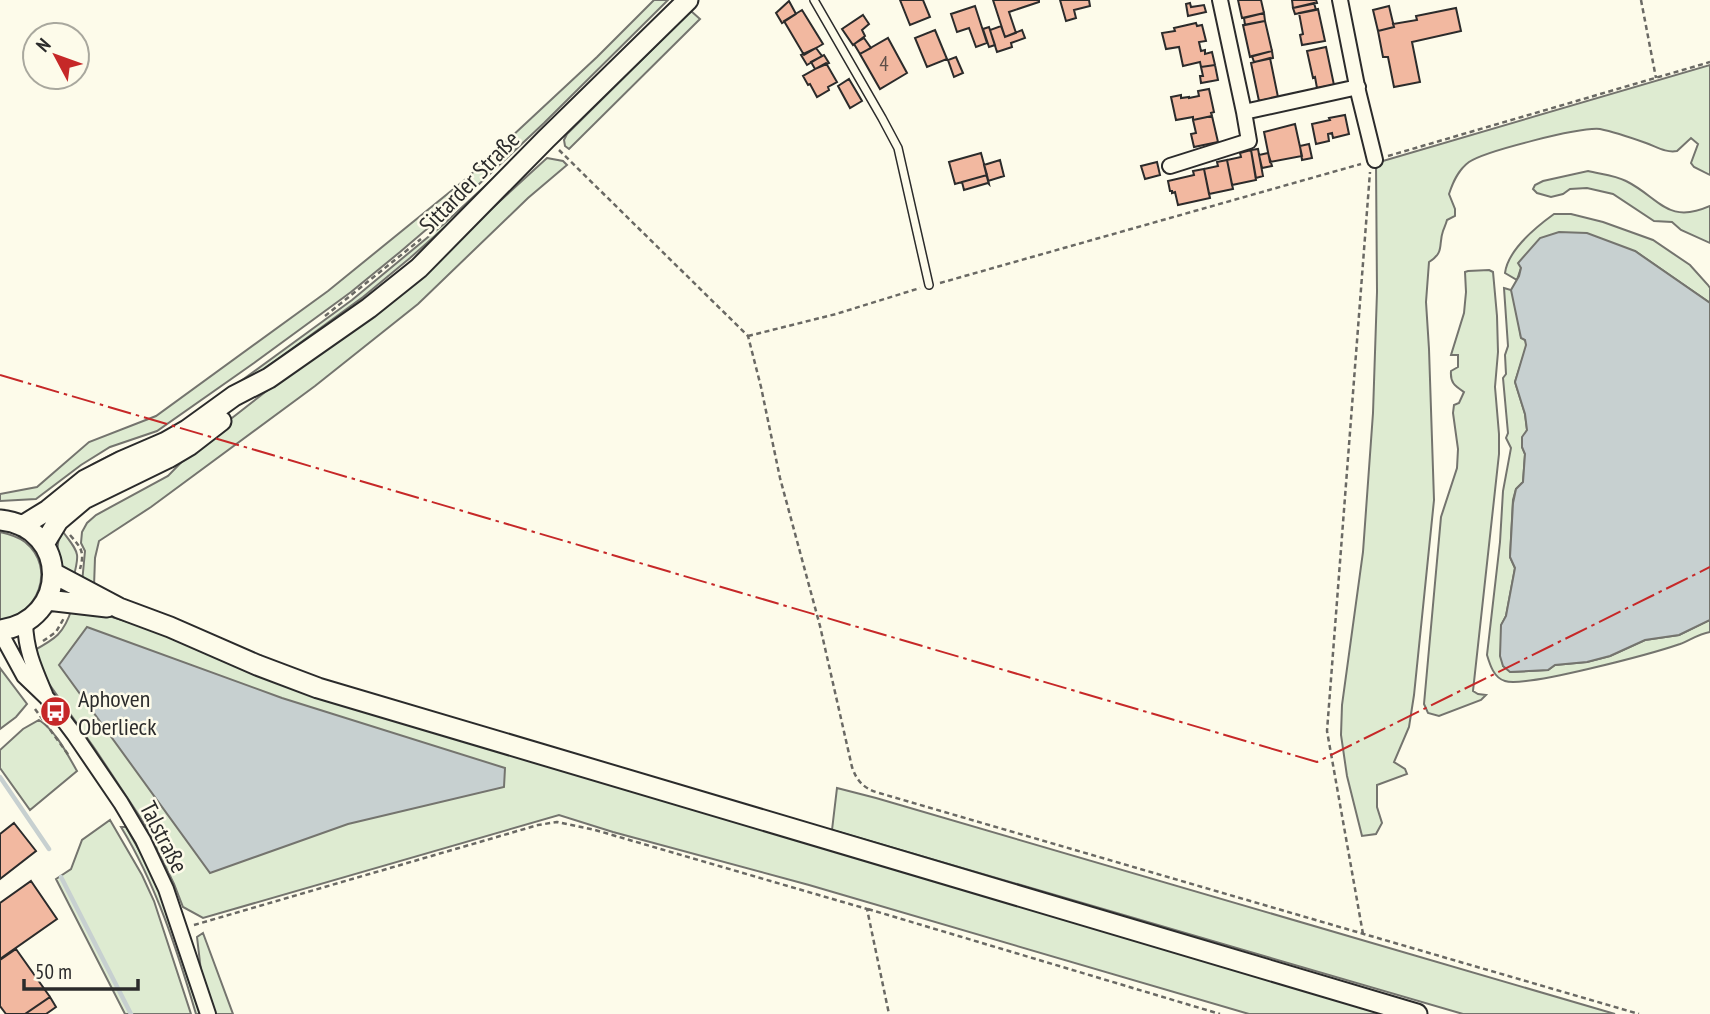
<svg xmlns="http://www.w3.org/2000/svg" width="1710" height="1014" viewBox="0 0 1710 1014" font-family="'PT Sans Narrow',sans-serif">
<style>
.green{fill:#deebd1;stroke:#74746e;stroke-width:2}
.water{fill:#c7d0d0;stroke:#74746e;stroke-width:2}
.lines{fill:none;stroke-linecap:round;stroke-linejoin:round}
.stream{stroke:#c7d0d0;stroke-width:4.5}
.building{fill:#f2b8a0;stroke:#2b2b2b;stroke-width:2}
.service-casing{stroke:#2b2b2b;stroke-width:10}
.minor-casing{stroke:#2b2b2b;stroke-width:18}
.secondary-casing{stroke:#2b2b2b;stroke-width:23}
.path{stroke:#6a6964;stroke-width:2.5;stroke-dasharray:5 3.5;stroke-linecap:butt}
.service{stroke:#fdfbea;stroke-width:7}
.minor{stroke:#fdfbea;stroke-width:14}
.secondary{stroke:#fdfbea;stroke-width:19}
.power{stroke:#c62828;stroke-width:2;stroke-dasharray:24 5 3.5 5;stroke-linecap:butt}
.labels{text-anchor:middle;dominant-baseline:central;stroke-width:5;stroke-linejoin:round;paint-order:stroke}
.number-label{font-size:21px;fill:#5d4e48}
.street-label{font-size:24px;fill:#2b2b2b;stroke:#fdfbea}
.poi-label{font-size:24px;fill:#2b2b2b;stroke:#fdfbea;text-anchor:start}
</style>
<rect width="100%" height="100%" fill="#fdfbea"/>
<!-- green -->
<path class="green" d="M 654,0 L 668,0 L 544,123 L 476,187 L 400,252 L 351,292 L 254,363 L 157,431 L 110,447 L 81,465 L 36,499 L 0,501 L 0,494 L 37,487 L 89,442 L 156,416 L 328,291 L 467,178 L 597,57 Z
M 691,11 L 700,19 L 569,149 L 565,146 L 564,140 L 567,134 Z
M 1710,65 L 1710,175 L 1694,167 L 1691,163 L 1698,144 L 1691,138 L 1677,151 C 1666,153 1657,147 1646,143 C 1632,138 1615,132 1600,129 C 1580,127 1485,151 1469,162 C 1458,170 1453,182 1449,194 L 1455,209 L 1455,216 L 1447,220 C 1446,224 1444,228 1443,231 C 1438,245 1445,252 1429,262 L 1426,302 L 1429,349 L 1434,500 L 1414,695 L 1409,727 L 1394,762 L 1405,769 L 1407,774 L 1377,785 L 1377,807 L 1382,823 L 1376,834 L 1362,836 L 1347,776 L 1341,735 L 1342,705 L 1363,552 L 1373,413 L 1377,292 L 1376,163 Z
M 538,137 L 488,189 L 410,258 L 363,297 L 289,351 L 187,425 L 69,480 L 93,464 L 117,452 L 159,437 L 197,413 L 352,300 L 445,223 Z
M 547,158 L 563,161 L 567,165 L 528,198 L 418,304 L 315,386 L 151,507 L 99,541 L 95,558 L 94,587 L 82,583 L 85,551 L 81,543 L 82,532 L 87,523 L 96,515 L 168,476 L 200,443 L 443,253 Z
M 1588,171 C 1600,174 1615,175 1626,181 C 1660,198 1667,225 1710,206 L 1710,243 L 1681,230 L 1672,222 L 1654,221 L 1613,194 L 1587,188 L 1570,189 L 1563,194 L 1551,197 L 1537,193 L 1533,189 L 1535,185 L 1543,181 Z
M 1554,214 L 1571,214 L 1603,222 L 1653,240 L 1690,265 L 1708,285 L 1710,288 L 1710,303 L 1635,251 L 1521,268 L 1517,280 L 1505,273 C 1508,250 1536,227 1554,214 Z
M 1489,270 L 1493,272 L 1497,316 L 1498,352 L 1495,387 L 1499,434 L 1499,454 L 1473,691 L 1478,694 L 1486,695 L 1481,700 L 1439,716 L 1428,713 L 1424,704 L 1441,517 L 1457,468 L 1458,449 L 1453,413 L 1454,405 L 1459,403 L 1464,392 C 1455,386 1450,383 1451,371 L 1458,367 L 1458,355 L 1451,355 L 1464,313 L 1466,292 L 1465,272 L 1468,271 Z
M 1504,288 L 1511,290 L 1514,295 L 1521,337 L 1525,340 L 1527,345 L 1515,382 L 1525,414 L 1527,430 L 1522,447 L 1525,454 L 1523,482 L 1516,489 L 1513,500 L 1510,557 L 1515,568 L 1506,616 L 1501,626 L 1503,666 L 1511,672 L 1548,670 L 1555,665 L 1587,662 L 1610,656 L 1645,640 L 1679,635 L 1710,620 L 1710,632 C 1699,634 1690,640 1680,644 C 1654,653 1525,688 1505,681 C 1494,678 1490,665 1487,655 L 1500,542 L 1503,491 L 1511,448 L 1506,438 L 1508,433 L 1503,378 L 1506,374 L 1505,355 L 1508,346 Z
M 61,529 C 78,553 81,550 73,579 C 54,562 55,553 61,529 Z
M 0,532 C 9,534 17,536 25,542 C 57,568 38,616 0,620 Z
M 72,608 L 112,617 L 145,627 L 1407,1014 L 1249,1014 L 809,885 L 613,832 L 559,815 L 203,918 L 183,907 L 174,884 L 144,823 L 95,749 L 40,671 L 33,651 C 55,639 64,634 72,608 Z
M 0,668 L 27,704 L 16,717 L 0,729 Z
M 39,720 C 56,731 67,754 77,771 L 30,810 L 0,768 L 0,750 L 23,729 Z
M 837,788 L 876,798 L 1615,1014 L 1463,1014 L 832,830 Z
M 110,820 L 142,875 L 154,901 L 191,1014 L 125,1014 L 56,879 L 71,869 L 82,840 Z
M 121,827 L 126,827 L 148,866 L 159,891 L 200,1014 L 196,1014 C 177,950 156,884 121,827 Z
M 203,933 L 233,1014 L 214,1014 L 201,971 L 197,937 Z"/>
<!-- water -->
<path class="water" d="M 1559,232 L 1587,233 L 1635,251 L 1710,303 L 1710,620 L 1679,635 L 1645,640 L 1610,656 L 1587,662 L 1555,665 L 1548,670 L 1510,672 L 1503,666 L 1500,656 L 1501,625 L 1506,616 L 1515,568 L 1510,557 L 1513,503 L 1516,489 L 1523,482 L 1525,454 L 1522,447 L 1522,437 L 1527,430 L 1525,414 L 1515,382 L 1526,345 L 1525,340 L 1521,338 L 1511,290 L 1519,276 L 1521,268 L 1518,263 L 1540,238 Z
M 87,627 L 282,698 L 505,768 L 504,787 L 348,824 L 210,873 L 59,665 Z"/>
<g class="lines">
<!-- stream -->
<path class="stream" d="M 0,777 L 49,849
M 61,877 L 131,1014"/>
</g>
<!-- building -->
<path class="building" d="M 900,0 L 923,0 L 930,17 L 910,25 Z
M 993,0 L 1039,0 L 1039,2 L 1009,12 L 1016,33 L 1005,37 Z
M 1060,0 L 1089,0 L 1090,6 L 1074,10 L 1076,18 L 1066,21 Z
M 1238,0 L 1261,0 L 1264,13 L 1242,18 Z
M 1292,0 L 1316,0 L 1317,3 L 1293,8 Z
M 789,1 L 796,14 L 782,23 L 776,13 Z
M 1190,3 L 1191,7 L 1204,5 L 1206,12 L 1188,16 L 1186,4 Z
M 1314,3 L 1316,10 L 1295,14 L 1293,8 Z
M 975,6 L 987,43 L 976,47 L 969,28 L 957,32 L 951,14 Z
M 1389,6 L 1394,27 L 1378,31 L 1373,10 Z
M 1456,8 L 1461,31 L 1412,42 L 1420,82 L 1394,87 L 1388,57 L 1383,57 L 1378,31 L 1394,27 L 1393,24 L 1417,20 L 1416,16 Z
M 1318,9 L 1325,41 L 1302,45 L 1300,35 L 1303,34 L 1299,13 Z
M 802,10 L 823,44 L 804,55 L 784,21 Z
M 1264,13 L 1265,21 L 1245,25 L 1244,18 Z
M 863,15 L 869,24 L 862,30 L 865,36 L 853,45 L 842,29 Z
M 1265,21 L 1272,51 L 1250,57 L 1243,25 Z
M 1196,23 L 1197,26 L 1202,25 L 1206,41 L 1199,42 L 1201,51 L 1205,50 L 1205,54 L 1212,52 L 1215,65 L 1201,67 L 1200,62 L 1183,66 L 1179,47 L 1166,49 L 1162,33 L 1175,31 L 1174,28 Z
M 1001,26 L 1005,37 L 1022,30 L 1025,38 L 1011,43 L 1012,47 L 997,52 L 990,30 Z
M 989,27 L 995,45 L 989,47 L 983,29 Z
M 935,30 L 947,59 L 927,67 L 915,38 Z
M 864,38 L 871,48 L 860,54 L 854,44 Z
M 888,38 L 907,73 L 880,89 L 860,54 Z
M 1326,47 L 1334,85 L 1317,88 L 1315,77 L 1313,78 L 1307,51 Z
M 816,48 L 822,56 L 807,65 L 801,55 Z
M 1272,51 L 1273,58 L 1254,62 L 1252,56 Z
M 824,55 L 829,63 L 815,69 L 811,62 Z
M 956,57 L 963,73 L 954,77 L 948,60 Z
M 1270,58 L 1278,97 L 1259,101 L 1251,63 Z
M 826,63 L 837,82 L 828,87 L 829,90 L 817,97 L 810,84 L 808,85 L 803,76 Z
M 1215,65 L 1218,80 L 1201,83 L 1200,76 L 1203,76 L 1201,67 Z
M 849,79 L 862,101 L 850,108 L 838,86 Z
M 1209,89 L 1214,112 L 1211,113 L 1212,116 L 1193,120 L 1193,117 L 1176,120 L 1171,97 L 1181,95 L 1181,98 L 1189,97 L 1189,98 L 1199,96 L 1198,91 Z
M 1345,115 L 1349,134 L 1333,138 L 1332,133 L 1328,134 L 1329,141 L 1316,144 L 1312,124 L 1330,120 L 1329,118 Z
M 1212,116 L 1218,142 L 1194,147 L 1191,134 L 1196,133 L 1193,120 Z
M 1295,124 L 1302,156 L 1270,162 L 1264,132 Z
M 1309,144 L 1312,158 L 1302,160 L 1300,146 Z
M 1258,149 L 1263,176 L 1256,178 L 1251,150 Z
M 1251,150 L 1256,180 L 1232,185 L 1227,160 L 1241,157 L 1240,153 Z
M 981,153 L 987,175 L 955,184 L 949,162 Z
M 1268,153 L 1272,166 L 1262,168 L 1259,155 Z
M 1000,160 L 1004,176 L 988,181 L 984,165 Z
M 1227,160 L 1233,189 L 1209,194 L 1204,169 L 1218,166 L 1217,162 Z
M 1157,162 L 1160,175 L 1145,179 L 1141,166 Z
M 1204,169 L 1210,198 L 1178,205 L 1175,192 L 1172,193 L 1172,191 L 1170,191 L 1168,181 L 1194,175 L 1193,171 Z
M 987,175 L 989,184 L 988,183 L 964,190 L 962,182 Z
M 14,823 L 36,851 L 0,879 L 0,834 Z
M 31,881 L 57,919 L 0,959 L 0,903 Z
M 16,949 L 50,997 L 25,1014 L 6,1014 L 0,1006 L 0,960 Z
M 50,997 L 56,1007 L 46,1014 L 25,1014 Z"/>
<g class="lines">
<defs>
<path id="service" d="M 814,0 L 882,118 L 898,148 L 929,285"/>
<path id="minor" d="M 1220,0 L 1244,112
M 1340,0 L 1358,91 L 1375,160
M 1170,166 L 1249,141 L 1244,112 L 1358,87
M 25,623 C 26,651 34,668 45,694
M 0,632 L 24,676 L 47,698 L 74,734 L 121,803 L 143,840 L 166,889 L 208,1014"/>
<path id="secondary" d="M 0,520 C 70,527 70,621 0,630
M 22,526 L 48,510 L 85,480 L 122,461 L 166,442 L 187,430 L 234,396 L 269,378 L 369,308 L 419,268 L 546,139 L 688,0
M 44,544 L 58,521 L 84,499 L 168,458 L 190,445 L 221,421
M 53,573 L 119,608 L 170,627 L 257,665 L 318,688 L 1417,1014
M 47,600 L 107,607"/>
</defs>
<!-- service casing -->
<use href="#service" class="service-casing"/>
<!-- minor casing -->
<use href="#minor" class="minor-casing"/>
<!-- secondary casing -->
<use href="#secondary" class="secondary-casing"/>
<!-- path -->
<path class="path" d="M 1641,0 L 1656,78
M 559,150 L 748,336 L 761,387 L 780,478 L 820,626 L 852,767 C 857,782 865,789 879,793 L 1639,1014
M 1388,156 L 1710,62
M 940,283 L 1361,164
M 325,316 L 421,239
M 748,336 L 836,314 L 920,288
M 70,535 C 81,548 85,551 80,569
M 43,641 L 56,632 L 64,618
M 35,709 L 70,757
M 868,909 L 1220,1014
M 194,925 L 538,825 L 557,822 L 595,830 L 867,909 L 889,1014
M 1363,934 L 1327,731 L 1370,172"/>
<!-- service -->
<use href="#service" class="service"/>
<!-- minor -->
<use href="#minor" class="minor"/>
<!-- secondary -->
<use href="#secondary" class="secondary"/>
<!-- power -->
<path class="power" d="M 0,375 L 1317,762 L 1710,567"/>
</g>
<!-- icons -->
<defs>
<symbol id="bus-disc" viewBox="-11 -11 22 22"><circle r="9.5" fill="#c62828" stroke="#fdfbea"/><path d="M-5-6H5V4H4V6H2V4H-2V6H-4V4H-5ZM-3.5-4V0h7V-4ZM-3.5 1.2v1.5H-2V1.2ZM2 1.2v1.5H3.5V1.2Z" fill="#fff"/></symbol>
</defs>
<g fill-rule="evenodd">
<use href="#bus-disc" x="38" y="694" width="35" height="35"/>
</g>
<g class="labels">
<!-- number labels -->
<g class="number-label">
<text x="884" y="63">4</text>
</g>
<!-- street labels -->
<g class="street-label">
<text transform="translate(469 182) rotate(-46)">Sittarder Straße</text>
<text transform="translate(164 837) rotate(63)">Talstraße</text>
</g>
<!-- poi labels -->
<g class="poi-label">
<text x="78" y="698">Aphoven<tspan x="78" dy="28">Oberlieck</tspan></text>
</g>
</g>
<!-- north arrow -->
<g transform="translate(56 56) rotate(311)"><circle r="33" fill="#fdfbea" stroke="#a9a89e" stroke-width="2"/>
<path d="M0-5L12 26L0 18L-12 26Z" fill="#c62828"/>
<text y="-10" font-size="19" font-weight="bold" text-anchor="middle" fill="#2b2b2b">N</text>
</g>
<!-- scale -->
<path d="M24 979v10h114v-10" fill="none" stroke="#2b2b2b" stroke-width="3.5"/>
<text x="35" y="979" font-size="21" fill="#2b2b2b" stroke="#fdfbea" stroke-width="5" paint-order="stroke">50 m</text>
</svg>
